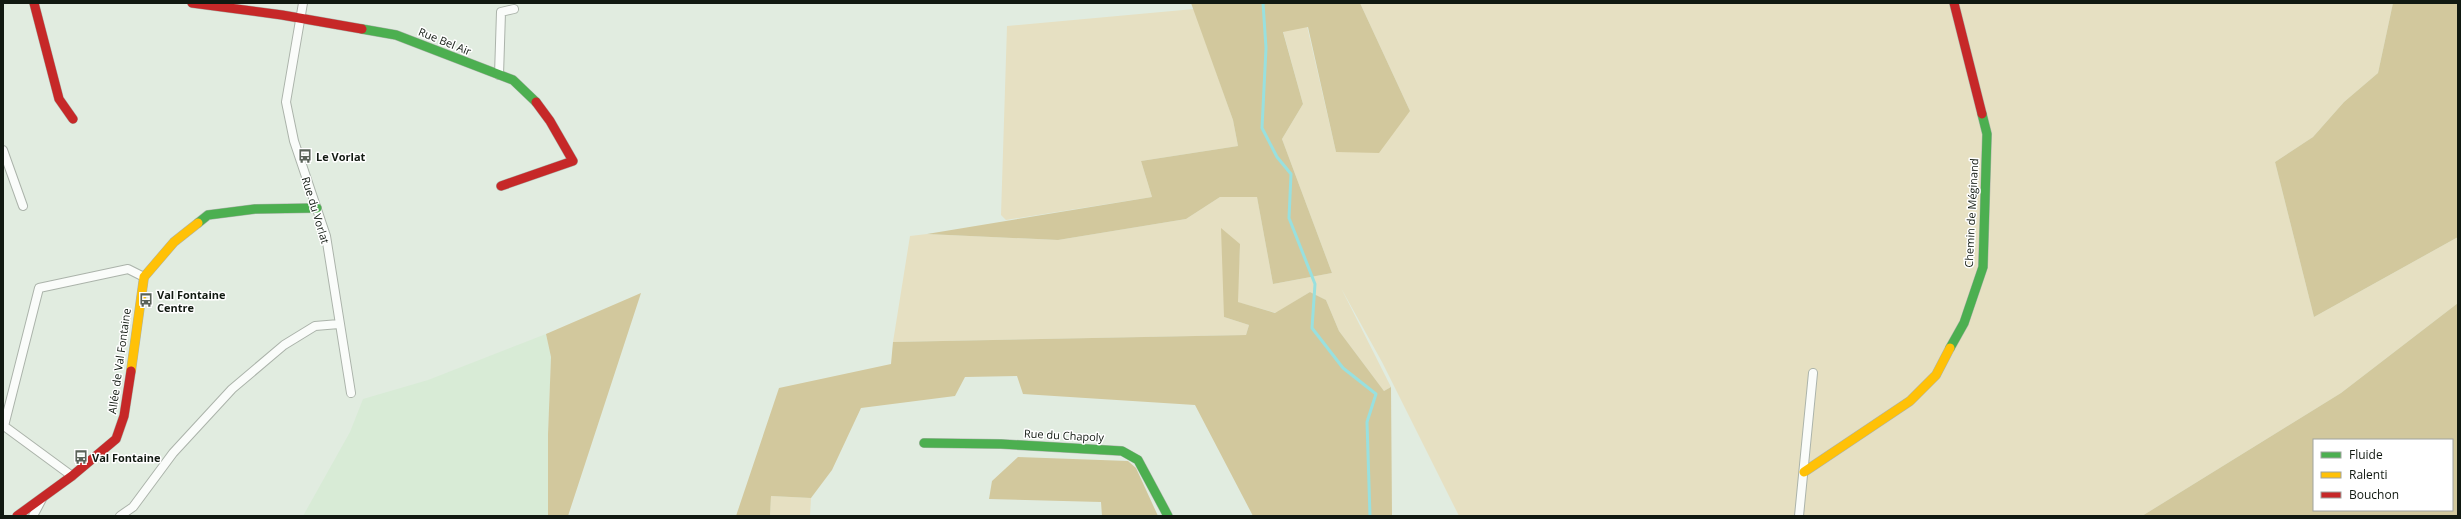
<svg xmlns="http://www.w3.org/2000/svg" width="2461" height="519" viewBox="0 0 2461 519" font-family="'Open Sans',sans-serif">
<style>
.built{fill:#d8ebd6}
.green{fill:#e6e0c2}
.forest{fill:#d2c89d;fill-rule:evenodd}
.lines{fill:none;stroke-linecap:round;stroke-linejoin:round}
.stream{stroke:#98e0df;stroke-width:3}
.street-casing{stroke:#abb3aa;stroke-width:10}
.fast-casing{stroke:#abb3aa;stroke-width:10}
.slow-casing{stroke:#abb3aa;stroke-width:10}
.jam-casing{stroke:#abb3aa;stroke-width:10}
.street{stroke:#fafcfa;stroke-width:8}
.fast{stroke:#4caf50;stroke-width:9}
.slow{stroke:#ffc107;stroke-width:9}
.jam{stroke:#c62828;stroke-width:9}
.labels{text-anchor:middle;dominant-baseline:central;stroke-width:3;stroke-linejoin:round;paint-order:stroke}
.street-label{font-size:11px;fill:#111911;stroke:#fff}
.poi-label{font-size:11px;font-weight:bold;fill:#111911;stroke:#fff;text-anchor:start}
</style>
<rect width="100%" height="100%" fill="#e1ece0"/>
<!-- built -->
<path class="built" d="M 546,334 L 551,357 L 548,434 L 548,516 L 303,516 L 350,432 L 363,399 L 428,380 Z"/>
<!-- green -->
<path class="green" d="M 1360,3 L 2393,3 L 2378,73 L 2344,102 L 2313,137 L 2275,162 L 2314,317 L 2458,237 L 2458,303 L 2341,393 L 2142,516 L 1459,516 L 1382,362 L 1341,288 L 1391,387 L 1384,391 L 1339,331 L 1326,300 L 1310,292 L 1276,313 L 1237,302 L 1240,245 L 1224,317 L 1249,325 L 1246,335 L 893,342 L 910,236 L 927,234 L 1058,240 L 1186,219 L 1220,197 L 1257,197 L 1273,284 L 1332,273 L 1282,139 L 1303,104 L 1283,31 L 1307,26 L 1336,152 L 1410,111 Z
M 1194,9 L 1233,120 L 1238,146 L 1141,161 L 1152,197 L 1006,220 L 1001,215 L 1007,26 Z
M 771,496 L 811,498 L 810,516 L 770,516 Z"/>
<!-- forest -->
<path class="forest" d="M 1191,3 L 1360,3 L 1410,111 L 1379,153 L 1336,152 L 1308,27 L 1283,32 L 1303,104 L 1282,139 L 1332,273 L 1273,284 L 1257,197 L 1220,197 L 1186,219 L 1058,240 L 927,234 L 1152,197 L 1141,161 L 1238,146 L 1233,120 Z
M 2393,3 L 2458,3 L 2458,237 L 2314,317 L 2275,162 L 2313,137 L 2344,102 L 2378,73 Z
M 1221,228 L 1240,244 L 1238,302 L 1275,313 L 1310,292 L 1326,300 L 1339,331 L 1384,391 L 1391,387 L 1392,516 L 1253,516 L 1195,405 L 1023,394 L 1017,376 L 965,377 L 955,396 L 861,408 L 832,470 L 811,498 L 771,496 L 770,516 L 736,516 L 779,388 L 891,364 L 893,342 L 1246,335 L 1249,325 L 1224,317 Z
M 641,293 L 568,516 L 548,516 L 548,434 L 551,357 L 546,334 Z
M 2458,303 L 2458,516 L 2142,516 L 2341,393 ZM 2314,440 L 2452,440 L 2452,510 L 2314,510 Z
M 1018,457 L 1128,461 L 1136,468 L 1158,516 L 1102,516 L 1101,502 L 989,499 L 992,481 Z"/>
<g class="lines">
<!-- stream -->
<path class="stream" d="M 1263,3 L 1266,48 L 1262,128 L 1277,157 L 1291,174 L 1289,218 L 1315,284 L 1312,328 L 1343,368 L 1376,394 L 1367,422 L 1370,516"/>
<defs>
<path id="street" d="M 303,3 L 286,102 L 294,141 L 326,236 L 351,393
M 499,75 L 501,12 L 514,9
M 3,150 L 23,206
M 72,476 L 4,426 L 39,288 L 128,269 L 144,277
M 33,516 L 42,499
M 120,516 L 133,507 L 173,453 L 232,389 L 284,345 L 315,326 L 339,324
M 1799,516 L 1813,373"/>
<path id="fast" d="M 362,29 L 396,35 L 513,80 L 536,102
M 198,223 L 208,215 L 255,209 L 317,208
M 1950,348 L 1964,323 L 1983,267 L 1987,134 L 1982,114
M 924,443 L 1001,444 L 1122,451 L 1138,460 L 1168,516"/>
<path id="slow" d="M 131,371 L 144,277 L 174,242 L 198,223
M 1804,472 L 1910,401 L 1936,375 L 1950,348"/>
<path id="jam" d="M 34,3 L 59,99 L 73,119
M 192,3 L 282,15 L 362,29
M 1954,3 L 1982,114
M 501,186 L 573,161 L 550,121 L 536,102
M 17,516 L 72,476 L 116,439 L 124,416 L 131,371"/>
</defs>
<!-- street casing -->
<use href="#street" class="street-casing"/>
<!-- fast casing -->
<use href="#fast" class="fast-casing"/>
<!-- slow casing -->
<use href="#slow" class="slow-casing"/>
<!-- jam casing -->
<use href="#jam" class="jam-casing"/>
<!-- street -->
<use href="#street" class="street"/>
<!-- fast -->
<use href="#fast" class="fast"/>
<!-- slow -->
<use href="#slow" class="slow"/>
<!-- jam -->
<use href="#jam" class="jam"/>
</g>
<!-- icons -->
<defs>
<symbol id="bus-bare" viewBox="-9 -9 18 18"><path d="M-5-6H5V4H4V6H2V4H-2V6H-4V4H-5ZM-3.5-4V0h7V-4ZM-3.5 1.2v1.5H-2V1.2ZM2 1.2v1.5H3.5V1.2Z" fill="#5a6359" stroke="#fff" stroke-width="2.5" paint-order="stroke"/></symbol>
</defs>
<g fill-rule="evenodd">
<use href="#bus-bare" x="295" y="146" width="20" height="20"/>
<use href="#bus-bare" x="136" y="290" width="20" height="20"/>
<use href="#bus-bare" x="71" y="447" width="20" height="20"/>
</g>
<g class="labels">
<!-- street labels -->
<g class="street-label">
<text transform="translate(445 41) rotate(22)">Rue Bel Air</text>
<text transform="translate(316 210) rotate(73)">Rue du Vorlat</text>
<text transform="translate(1971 213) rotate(-87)">Chemin de Méginand</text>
<text transform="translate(119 361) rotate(-82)">Allée de Val Fontaine</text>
<text transform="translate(1064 435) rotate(3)">Rue du Chapoly</text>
</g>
<!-- poi labels -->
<g class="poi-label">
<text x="316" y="156">Le Vorlat</text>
<text x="157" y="294">Val Fontaine<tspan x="157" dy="13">Centre</tspan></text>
<text x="92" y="457">Val Fontaine</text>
</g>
</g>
<!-- border -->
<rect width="2461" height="519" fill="none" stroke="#111911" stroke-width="8"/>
<!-- legend -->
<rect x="2313" y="439" width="140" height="72" fill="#ffffff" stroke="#a0a3a0"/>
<rect x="2321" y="452" width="20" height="6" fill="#4caf50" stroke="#a0a3a0"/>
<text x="2349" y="459" font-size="12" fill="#111911">Fluide</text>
<rect x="2321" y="472" width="20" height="6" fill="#ffc107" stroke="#a0a3a0"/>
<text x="2349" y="479" font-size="12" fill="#111911">Ralenti</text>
<rect x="2321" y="492" width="20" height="6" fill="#c62828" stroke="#a0a3a0"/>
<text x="2349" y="499" font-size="12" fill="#111911">Bouchon</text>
</svg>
